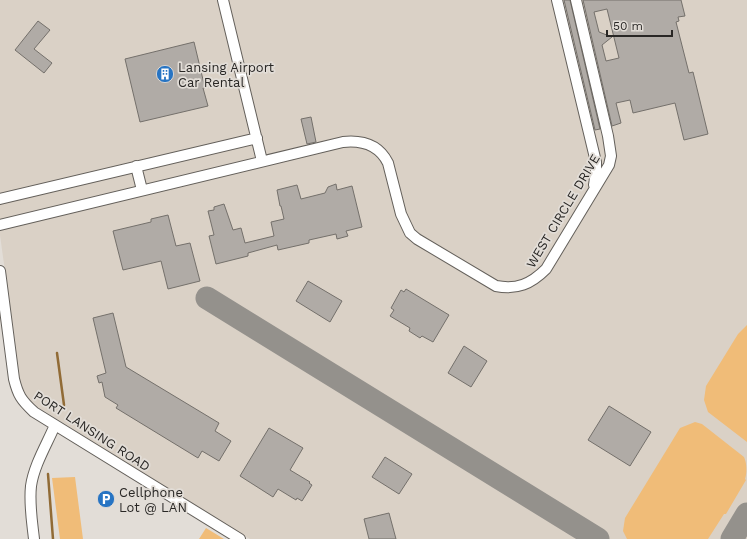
<svg xmlns="http://www.w3.org/2000/svg" width="747" height="539" viewBox="0 0 747 539" font-family="'Work Sans',sans-serif">
<style>
.built{fill:#dad1c6}
.green{fill:#f0bc78}
.lines{fill:none;stroke-linecap:round;stroke-linejoin:round}
.stream{stroke:#916b36;stroke-width:2.5}
.taxiway{stroke:#94918c;stroke-width:23}
.building{fill:#b0aba6;stroke:#74706b;fill-rule:evenodd}
.minor-casing{stroke:#64605b;stroke-width:12}
.minor{stroke:#fff;stroke-width:10}
.labels{text-anchor:middle;dominant-baseline:central;stroke-width:3.5;stroke-linejoin:round;paint-order:stroke}
.poi-label{font-size:13px;fill:#292725;stroke:#e2ddd7;text-anchor:start}
.street-label{font-size:13px;fill:#292725;stroke:#e2ddd7}
</style>
<rect width="100%" height="100%" fill="#e2ddd7"/>
<!-- built -->
<path class="built" d="M 0,0 L 747,0 L 747,539 L 250,539 L 34,405 L 24,394 L 20,381 L 0,235 Z"/>
<!-- green -->
<path class="green" d="M 747,325 L 747,442 L 708,412 L 704,400 L 706,386 L 738,334 Z
M 695,422 L 702,424 L 744,457 C 747,463 747,473 745,479 L 746,480 L 726,514 L 724,514 L 708,539 L 627,539 L 623,531 L 625,518 L 680,428 Z
M 75,477 L 83,539 L 60,539 L 52,478 Z
M 206,528 L 224,539 L 199,539 Z"/>
<g class="lines">
<!-- stream -->
<path class="stream" d="M 57,353 L 64,405 L 59,412
M 48,474 L 53,539"/>
<!-- taxiway -->
<path class="taxiway" d="M 207,298 L 598,539
M 732,539 L 747,514"/>
</g>
<!-- building -->
<path class="building" d="M 564,0 L 570,0 L 600,129 L 595,130 Z
M 583,0 L 681,0 L 685,16 L 678,17 L 679,21 L 676,22 L 689,73 L 693,72 L 708,134 L 684,140 L 675,103 L 633,113 L 630,100 L 616,103 L 621,123 L 612,126 ZM 607,9 L 619,58 L 606,61 L 602,45 L 612,37 L 599,32 L 594,12 Z
M 38,21 L 50,30 L 34,49 L 52,63 L 44,73 L 15,50 Z
M 194,42 L 205,88 L 203,88 L 208,106 L 140,122 L 125,59 Z
M 311,117 L 316,142 L 307,144 L 301,119 Z
M 336,184 L 337,190 L 352,186 L 362,227 L 346,231 L 348,236 L 337,239 L 336,234 L 309,240 L 309,243 L 278,250 L 277,245 L 248,253 L 248,256 L 216,264 L 209,236 L 214,235 L 208,211 L 214,210 L 214,207 L 224,204 L 233,230 L 241,228 L 245,243 L 274,236 L 271,222 L 284,219 L 281,206 L 280,206 L 277,190 L 297,185 L 301,199 L 325,193 L 328,187 Z
M 168,215 L 176,246 L 190,243 L 200,281 L 168,289 L 161,261 L 123,270 L 113,231 L 151,222 L 151,219 Z
M 308,281 L 342,301 L 330,322 L 296,301 Z
M 406,289 L 449,315 L 433,342 L 422,336 L 420,338 L 409,331 L 410,328 L 390,316 L 394,310 L 391,308 L 401,290 L 404,292 Z
M 113,313 L 126,367 L 219,423 L 215,431 L 231,441 L 219,461 L 202,451 L 198,458 L 116,408 L 118,405 L 105,397 L 102,382 L 99,383 L 97,376 L 106,373 L 93,318 Z
M 464,346 L 487,361 L 471,387 L 448,373 Z
M 609,406 L 651,432 L 630,466 L 588,440 Z
M 269,428 L 303,448 L 290,470 L 310,482 L 309,483 L 312,485 L 302,501 L 297,498 L 296,500 L 278,489 L 273,497 L 240,476 Z
M 385,457 L 412,474 L 399,494 L 372,477 Z
M 389,513 L 396,539 L 369,539 L 364,519 Z"/>
<g class="lines">
<defs>
<path id="minor" d="M 223,0 L 262,161
M 557,0 L 596,162 L 596,171 L 594,185
M 136,166 L 142,190
M 0,199 L 257,138
M 0,225 L 343,142 C 362,140 379,145 388,163 L 401,214 L 410,233 L 417,239 L 496,286 C 517,290 531,284 546,269 L 609,165 L 611,156 L 608,136 L 576,0
M 0,271 L 14,379 C 18,395 21,400 34,412 L 240,539
M 34,539 C 32,521 29,504 31,486 C 34,465 47,444 55,425"/>
</defs>
<!-- minor casing -->
<use href="#minor" class="minor-casing"/>
<!-- minor -->
<use href="#minor" class="minor"/>
</g>
<!-- icons -->
<defs>
<symbol id="building-disc" viewBox="-11 -11 22 22"><circle r="9.5" fill="#2774c3" stroke="#e2ddd7"/><path d="M-4-6H4V6H1V3H-1V6H-4ZM-2.5-4.3h1.7v1.8h-1.7ZM.8-4.3h1.7v1.8H.8ZM-2.5-1h1.7V.8h-1.7ZM.8-1h1.7V.8H.8Z" fill="#fff"/></symbol>
<symbol id="parking-disc" viewBox="-11 -11 22 22"><circle r="9.5" fill="#2774c3" stroke="#e2ddd7"/><path d="M-3.5-5.5H1a3.5 3.5 0 0 1 0 7H-1V5.5H-3.5ZM-1-3.4V-.6H.8a1.4 1.4 0 0 0 0-2.8Z" fill="#fff"/></symbol>
</defs>
<g fill-rule="evenodd">
<use href="#building-disc" x="155" y="64" width="20" height="20"/>
<use href="#parking-disc" x="96" y="489" width="20" height="20"/>
</g>
<g class="labels">
<!-- poi labels -->
<g class="poi-label">
<text x="178" y="67">Lansing Airport<tspan x="178" dy="15">Car Rental</tspan></text>
<text x="119" y="492">Cellphone<tspan x="119" dy="15">Lot @ LAN</tspan></text>
</g>
<!-- street labels -->
<g class="street-label">
<text transform="translate(563 211) rotate(-59)">WEST CIRCLE DRIVE</text>
<text transform="translate(92 431) rotate(33)">PORT LANSING ROAD</text>
</g>
</g>
<!-- scale -->
<path d="M607 30v6h65v-6" fill="none" stroke="#292725" stroke-width="2"/>
<text x="613" y="30" font-size="12" fill="#292725" stroke="#e2ddd7" stroke-width="3" paint-order="stroke">50 m</text>
</svg>
